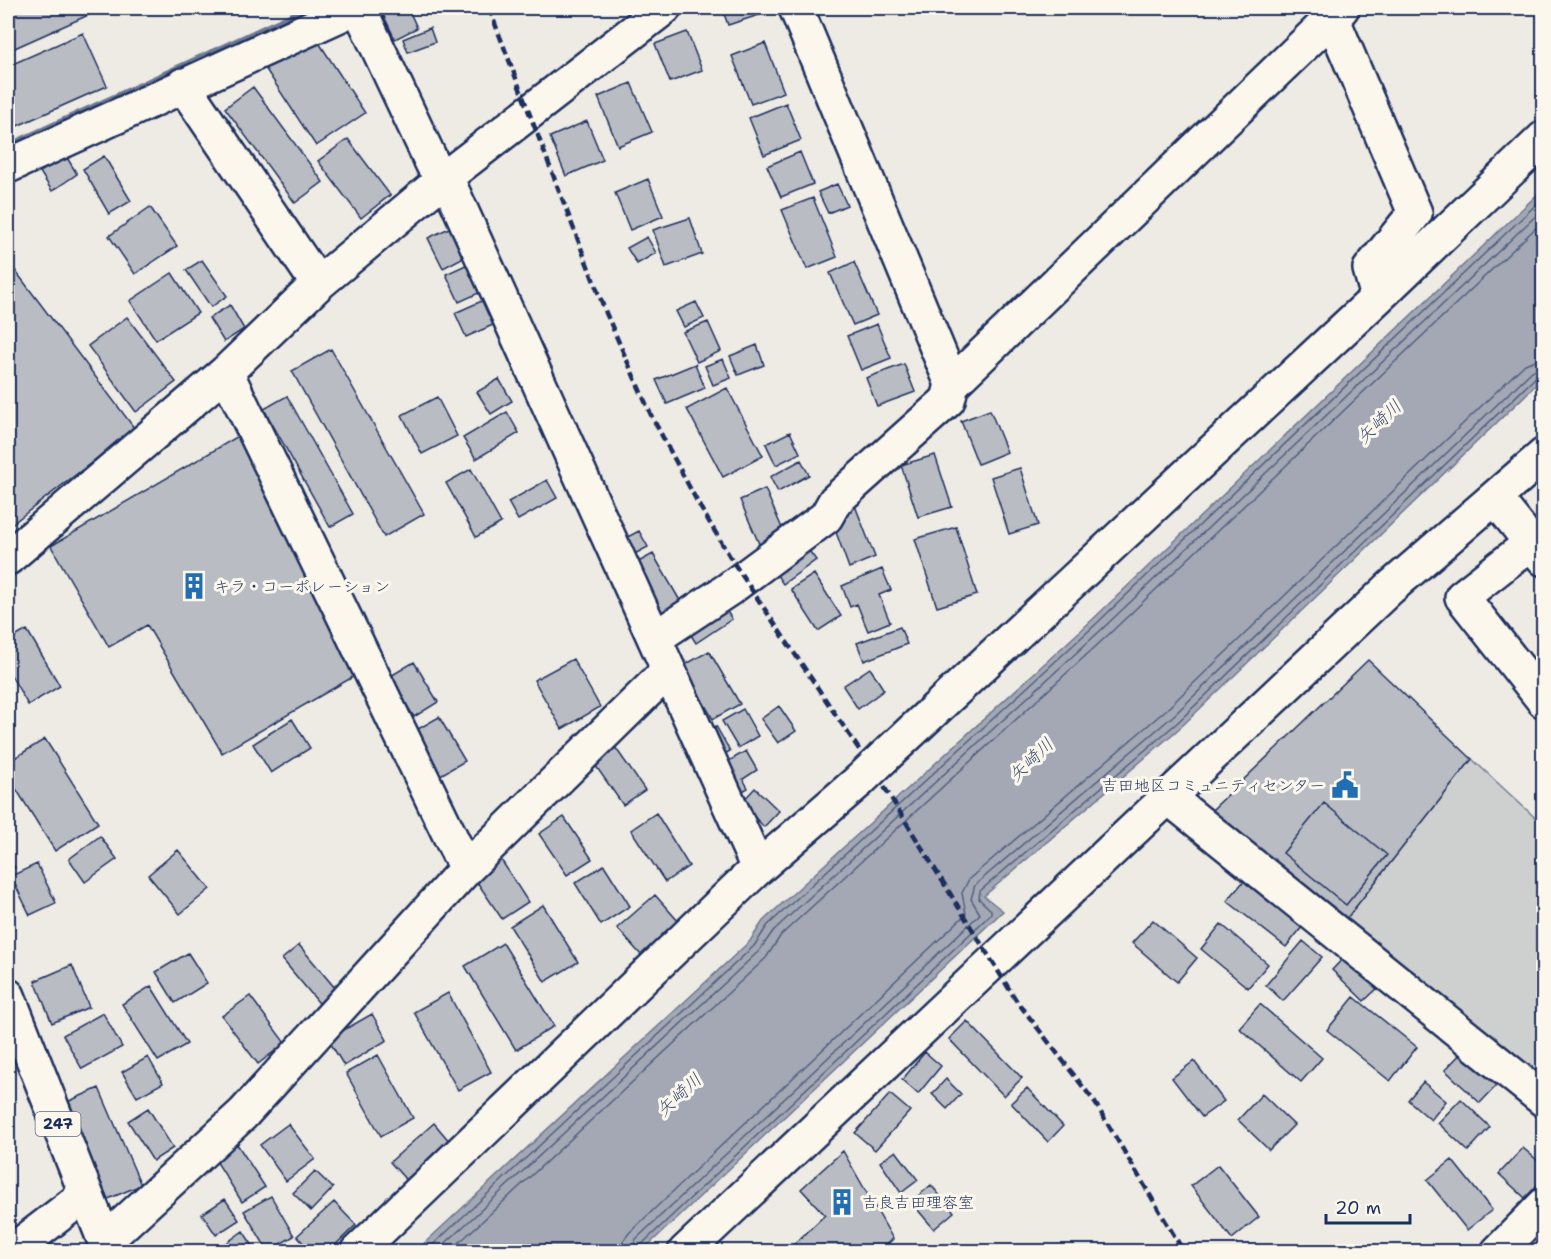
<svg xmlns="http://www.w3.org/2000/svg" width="1551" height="1259" viewBox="0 0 1551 1259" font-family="'Shantell Sans','Klee One',sans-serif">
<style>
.green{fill:#cecfcf;stroke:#747f96;stroke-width:1.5}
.water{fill:#a3a8b4;stroke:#6d7892;stroke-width:1.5}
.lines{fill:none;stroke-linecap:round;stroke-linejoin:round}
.shore{stroke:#515f80;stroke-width:1.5}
.stream{stroke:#6d7892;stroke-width:8}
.building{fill:#b9bcc3;stroke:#1b2f5e;stroke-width:1.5}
.minor-casing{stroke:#1b2f5e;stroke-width:38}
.highway-casing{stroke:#1b2f5e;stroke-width:38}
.minor{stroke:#fbf7ec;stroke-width:33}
.highway{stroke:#fbf7ec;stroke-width:33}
.rail{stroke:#1b2f5e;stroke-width:4.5;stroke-dasharray:9 4.5;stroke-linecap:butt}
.minor-bridge-casing{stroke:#1b2f5e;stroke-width:38;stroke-linecap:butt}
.minor-bridge{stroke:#fbf7ec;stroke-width:33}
.labels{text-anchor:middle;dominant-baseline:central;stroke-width:6;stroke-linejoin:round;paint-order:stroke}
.shield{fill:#fbf7ec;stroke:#5e6b89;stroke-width:1.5}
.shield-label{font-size:15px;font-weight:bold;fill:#1b2f5e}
.poi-label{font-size:16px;fill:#1b2f5e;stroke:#fbf7ec;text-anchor:start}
.water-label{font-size:18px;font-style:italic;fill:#445378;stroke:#fbf7ec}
</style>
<rect width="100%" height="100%" fill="#eeebe4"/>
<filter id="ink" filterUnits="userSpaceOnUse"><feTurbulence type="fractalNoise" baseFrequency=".0167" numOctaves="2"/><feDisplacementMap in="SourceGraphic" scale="12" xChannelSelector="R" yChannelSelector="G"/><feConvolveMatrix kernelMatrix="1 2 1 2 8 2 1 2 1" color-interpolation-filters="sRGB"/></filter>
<g filter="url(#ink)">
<!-- green -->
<path class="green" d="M 1472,759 L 1543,825 L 1543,1078 L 1347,918 Z"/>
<!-- water -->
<path class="water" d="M 1543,189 L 1543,378 L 1182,726 L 984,896 L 1003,911 L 642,1251 L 416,1251 L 750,941 L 763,921 L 1091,621 Z"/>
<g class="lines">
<!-- shore -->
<path class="shore" d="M 425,1252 L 754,946 L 768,925 L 1095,625 L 1544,197
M 436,1252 L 759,951 L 774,930 L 1100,631 L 1544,208
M 449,1252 L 766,958 L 781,935 L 1106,637 L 1544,220
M 622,1252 L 623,1241 L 629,1233 L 966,914 L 962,893 L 969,879 L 1167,709 L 1525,364 L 1544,357
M 631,1252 L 636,1239 L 980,914 L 971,899 L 975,885 L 1173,716 L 1532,371 L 1544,366
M 638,1252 L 641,1245 L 991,914 L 991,910 L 979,899 L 980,891 L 1178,722 L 1537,376 L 1544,374"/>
<!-- stream -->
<path class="stream" d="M 8,147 L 310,8"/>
</g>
<!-- building -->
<path class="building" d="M 8,8 L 104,8 L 8,51 Z
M 380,8 L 408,8 L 417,28 L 395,39 Z
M 722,8 L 763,8 L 765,13 L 728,25 Z
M 430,28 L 435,42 L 408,52 L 403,39 Z
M 687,32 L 702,70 L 670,82 L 655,44 Z
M 83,33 L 107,86 L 8,130 L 8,66 Z
M 314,35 L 365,113 L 316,146 L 265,68 Z
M 765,43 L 784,92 L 751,104 L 732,56 Z
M 631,83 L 652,132 L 618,146 L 598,97 Z
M 253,87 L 323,182 L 295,203 L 225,108 Z
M 786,103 L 801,140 L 764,155 L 749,118 Z
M 587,121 L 603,160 L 566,176 L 550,137 Z
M 348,139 L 390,195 L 361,218 L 318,161 Z
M 800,152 L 813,184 L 781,197 L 767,166 Z
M 66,156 L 77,174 L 52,191 L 40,172 Z
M 104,156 L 131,201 L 109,214 L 83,169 Z
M 648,179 L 663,216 L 630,230 L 615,193 Z
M 837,184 L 847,205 L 828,213 L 818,192 Z
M 813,198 L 837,257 L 807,269 L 782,210 Z
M 150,207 L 177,246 L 135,274 L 109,236 Z
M 690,218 L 702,254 L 666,267 L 653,230 Z
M 451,227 L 466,256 L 443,268 L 428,238 Z
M 647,237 L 656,253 L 637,264 L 627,248 Z
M 202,260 L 227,296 L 211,307 L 186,270 Z
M 8,261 L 135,429 L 8,527 Z
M 854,262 L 877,315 L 853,325 L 830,273 Z
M 468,264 L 481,292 L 459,302 L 446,274 Z
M 172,273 L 198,313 L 156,340 L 130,301 Z
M 484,300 L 495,324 L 466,337 L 455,313 Z
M 696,302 L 704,318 L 684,327 L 676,311 Z
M 230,305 L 244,329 L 224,342 L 209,318 Z
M 127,317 L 176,382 L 136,412 L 88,346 Z
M 708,322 L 721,351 L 697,362 L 683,332 Z
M 877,324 L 891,358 L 861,370 L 847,336 Z
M 757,345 L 764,365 L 738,375 L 730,356 Z
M 331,349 L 424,514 L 384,537 L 292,371 Z
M 723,359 L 731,378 L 713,385 L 705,366 Z
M 695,364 L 705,388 L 667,404 L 656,380 Z
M 904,364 L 915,392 L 877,406 L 866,378 Z
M 499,379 L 512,401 L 491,414 L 477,392 Z
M 727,388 L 763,456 L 723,477 L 687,409 Z
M 287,396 L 353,514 L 330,527 L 264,409 Z
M 437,397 L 457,436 L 422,454 L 402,415 Z
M 990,410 L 1007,452 L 978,464 L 961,421 Z
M 507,412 L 519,433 L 476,459 L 463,438 Z
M 790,432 L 800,453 L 776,465 L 766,444 Z
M 240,435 L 298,535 L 289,540 L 365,670 L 222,753 L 147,625 L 109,647 L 51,546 Z
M 935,455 L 952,507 L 918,517 L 901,465 Z
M 801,460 L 809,475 L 778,492 L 770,477 Z
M 1020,468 L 1038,525 L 1009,534 L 991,477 Z
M 471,469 L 501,523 L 476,537 L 446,483 Z
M 547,480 L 557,498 L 518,520 L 508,502 Z
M 765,489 L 785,535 L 760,546 L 740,500 Z
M 854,503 L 875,557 L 849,568 L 829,513 Z
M 956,527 L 977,595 L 937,607 L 915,539 Z
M 639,531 L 648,547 L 627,558 L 618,542 Z
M 804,544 L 816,560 L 783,584 L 772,568 Z
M 653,554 L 682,604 L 660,617 L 631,566 Z
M 882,569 L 891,590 L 879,595 L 890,622 L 868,631 L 857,604 L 850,607 L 842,586 Z
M 814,574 L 841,616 L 818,631 L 791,589 Z
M 719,600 L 732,619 L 696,643 L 684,624 Z
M 900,627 L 907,644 L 864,661 L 857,643 Z
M 27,630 L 60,686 L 28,705 L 8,670 L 8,641 Z
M 709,651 L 740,704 L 713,719 L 683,666 Z
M 573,659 L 600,707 L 562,729 L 534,680 Z
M 1368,660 L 1472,759 L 1347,918 L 1211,811 Z
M 414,662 L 438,702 L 414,717 L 389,677 Z
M 870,668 L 884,690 L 858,709 L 843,686 Z
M 779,706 L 796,731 L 778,743 L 761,719 Z
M 743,709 L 758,736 L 738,748 L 722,721 Z
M 439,717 L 465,761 L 437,777 L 411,733 Z
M 292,719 L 310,748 L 271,773 L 253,744 Z
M 716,726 L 730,751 L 718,758 L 704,733 Z
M 45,739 L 98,823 L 55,851 L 8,776 L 8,762 Z
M 615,747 L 645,790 L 623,805 L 593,762 Z
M 746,751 L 757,770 L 743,779 L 748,788 L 736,795 L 720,766 Z
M 755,788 L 779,811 L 764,827 L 741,803 Z
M 1324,803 L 1387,855 L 1346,905 L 1283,853 Z
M 656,813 L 689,866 L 665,882 L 631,830 Z
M 564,817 L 592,859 L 567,875 L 539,834 Z
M 100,836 L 117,859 L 85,882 L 69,859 Z
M 178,850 L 210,889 L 180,914 L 148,875 Z
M 8,855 L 15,868 L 8,872 Z
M 500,858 L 528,902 L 502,919 L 473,876 Z
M 37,864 L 56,903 L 30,915 L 11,876 Z
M 604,865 L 630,906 L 601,925 L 575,883 Z
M 1249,875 L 1307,921 L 1286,947 L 1227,901 Z
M 655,895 L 679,922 L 641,955 L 617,928 Z
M 543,905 L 578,962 L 545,982 L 510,926 Z
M 1153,920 L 1197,958 L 1177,982 L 1132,943 Z
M 1221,924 L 1268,964 L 1248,988 L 1201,949 Z
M 1303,941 L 1322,957 L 1283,1001 L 1266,985 Z
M 503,943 L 554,1026 L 516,1050 L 465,966 Z
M 299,945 L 340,994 L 323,1008 L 282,959 Z
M 1349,952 L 1382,984 L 1364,1001 L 1332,970 Z
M 188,953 L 207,983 L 175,1003 L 156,972 Z
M 72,965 L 89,1007 L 52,1023 L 35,981 Z
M 151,986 L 187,1044 L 158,1061 L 122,1004 Z
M 448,993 L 491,1072 L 458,1090 L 414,1012 Z
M 250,996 L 285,1043 L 258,1064 L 222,1016 Z
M 1354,997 L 1417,1047 L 1390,1081 L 1327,1030 Z
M 1260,1004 L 1322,1058 L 1301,1082 L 1239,1028 Z
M 103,1013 L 122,1047 L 82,1069 L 63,1035 Z
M 372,1014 L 387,1040 L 344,1066 L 328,1039 Z
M 967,1021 L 1022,1078 L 1004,1096 L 949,1039 Z
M 1465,1049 L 1499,1083 L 1480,1103 L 1445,1070 Z
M 925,1052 L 941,1066 L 918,1094 L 902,1080 Z
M 378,1055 L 413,1118 L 381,1136 L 346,1073 Z
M 148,1057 L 163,1083 L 137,1097 L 122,1072 Z
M 1194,1061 L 1224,1101 L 1202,1117 L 1172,1078 Z
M 946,1079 L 961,1094 L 947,1109 L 932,1094 Z
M 1423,1082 L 1446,1101 L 1431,1120 L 1408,1100 Z
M 99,1088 L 141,1185 L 108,1199 L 67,1102 Z
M 1027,1088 L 1063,1126 L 1048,1142 L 1011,1103 Z
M 890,1094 L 910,1111 L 875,1150 L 855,1133 Z
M 1262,1094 L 1294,1125 L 1269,1150 L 1238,1120 Z
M 1461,1099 L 1490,1127 L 1468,1151 L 1438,1123 Z
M 148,1108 L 173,1148 L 153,1161 L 128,1121 Z
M 434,1123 L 450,1142 L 406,1180 L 390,1162 Z
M 288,1124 L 315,1159 L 286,1181 L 260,1145 Z
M 235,1141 L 265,1187 L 242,1202 L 213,1156 Z
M 1523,1148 L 1544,1166 L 1544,1178 L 1525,1198 L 1499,1174 Z
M 843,1151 L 893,1239 L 879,1252 L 795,1252 L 791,1247 L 825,1215 L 801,1189 Z
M 896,1151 L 918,1180 L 901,1193 L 880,1162 Z
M 1452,1160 L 1492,1210 L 1467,1230 L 1427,1180 Z
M 1218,1165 L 1259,1217 L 1232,1239 L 1191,1186 Z
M 315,1171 L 333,1188 L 311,1211 L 293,1193 Z
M 931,1185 L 954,1212 L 934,1229 L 911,1202 Z
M 271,1196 L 294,1236 L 268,1251 L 244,1211 Z
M 225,1199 L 239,1220 L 216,1235 L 202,1214 Z
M 334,1202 L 356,1225 L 328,1252 L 311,1252 L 297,1236 Z
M 243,1231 L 257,1252 L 214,1252 Z"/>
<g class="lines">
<defs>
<path id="minor" d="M 359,8 L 433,165 L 446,177 L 758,868
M 796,8 L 952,384
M 1328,8 L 1415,213 L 1370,269 L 1378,297
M 183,85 L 318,284
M 8,166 L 355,8
M 226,372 L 466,869
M 1496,499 L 1544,559
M 1531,543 L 1462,597 L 1544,701
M 8,558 L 226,372 L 318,284 L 446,177 L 664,8
M 655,638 L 729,589 L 826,517 L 835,501 L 948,400 L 952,384 L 1342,8
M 884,757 L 1378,297 L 1544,138
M 1169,798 L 1544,1100
M 105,1241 L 243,1114 L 466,869 L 669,670
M 11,1252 L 85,1195
M 357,1252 L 758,868 L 859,781
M 685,1252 L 1390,588 L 1544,455
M 1498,1252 L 1544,1205"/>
<path id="highway" d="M 8,996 L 109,1252"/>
</defs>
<!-- minor casing -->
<use href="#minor" class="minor-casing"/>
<!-- highway casing -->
<use href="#highway" class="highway-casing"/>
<!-- minor -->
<use href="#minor" class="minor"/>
<!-- highway -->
<use href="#highway" class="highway"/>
<!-- rail -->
<path class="rail" d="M 489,8 L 606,313 L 651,415 L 699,505 L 735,565 L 883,785 L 1016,1000 L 1094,1101 L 1184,1252"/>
<defs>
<path id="minor-bridge" d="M 859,781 L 884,757"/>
</defs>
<!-- minor-bridge casing -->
<use href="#minor-bridge" class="minor-bridge-casing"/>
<!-- minor-bridge -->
<use href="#minor-bridge" class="minor-bridge"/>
</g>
</g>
<!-- icons -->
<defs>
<symbol id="building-bare" viewBox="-9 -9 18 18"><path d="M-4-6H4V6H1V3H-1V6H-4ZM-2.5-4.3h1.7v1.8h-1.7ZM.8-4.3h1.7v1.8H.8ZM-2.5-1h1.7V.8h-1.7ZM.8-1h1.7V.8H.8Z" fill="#1f6fb2" stroke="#fbf7ec" stroke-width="2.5" paint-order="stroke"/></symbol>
<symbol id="civic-bare" viewBox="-9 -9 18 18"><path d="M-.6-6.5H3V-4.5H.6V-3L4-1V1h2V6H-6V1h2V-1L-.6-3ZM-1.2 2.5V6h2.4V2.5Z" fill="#1f6fb2" stroke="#fbf7ec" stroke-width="2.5" paint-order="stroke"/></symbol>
</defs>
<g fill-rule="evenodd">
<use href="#building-bare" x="175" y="567" width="38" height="38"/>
<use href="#civic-bare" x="1326" y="766" width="38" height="38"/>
<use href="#building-bare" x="823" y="1183" width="38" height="38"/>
</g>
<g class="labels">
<!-- shield labels -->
<rect class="shield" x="35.5" y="1112" width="45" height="24" rx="4.5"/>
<g class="shield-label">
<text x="58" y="1124">247</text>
</g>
<!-- poi labels -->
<g class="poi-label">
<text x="214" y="586">キラ・コーポレーション</text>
<text x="1325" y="785" text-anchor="end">吉田地区コミュニティセンター</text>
<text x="862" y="1202">吉良吉田理容室</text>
</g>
<!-- water labels -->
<g class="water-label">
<text transform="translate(1379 422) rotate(-44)">矢崎川</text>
<text transform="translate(1031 760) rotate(-44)">矢崎川</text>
<text transform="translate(679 1095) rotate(-43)">矢崎川</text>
</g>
</g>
<!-- margin -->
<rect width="1551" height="1259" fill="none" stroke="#fbf7ec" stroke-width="30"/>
<rect x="15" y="15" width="1521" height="1229" fill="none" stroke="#1b2f5e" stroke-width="2" filter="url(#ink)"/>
<!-- scale -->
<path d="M1326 1214v9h84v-9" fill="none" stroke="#1b2f5e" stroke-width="3"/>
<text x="1335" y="1214" font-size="18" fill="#1b2f5e" stroke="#fbf7ec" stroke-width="4.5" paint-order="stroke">20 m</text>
</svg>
